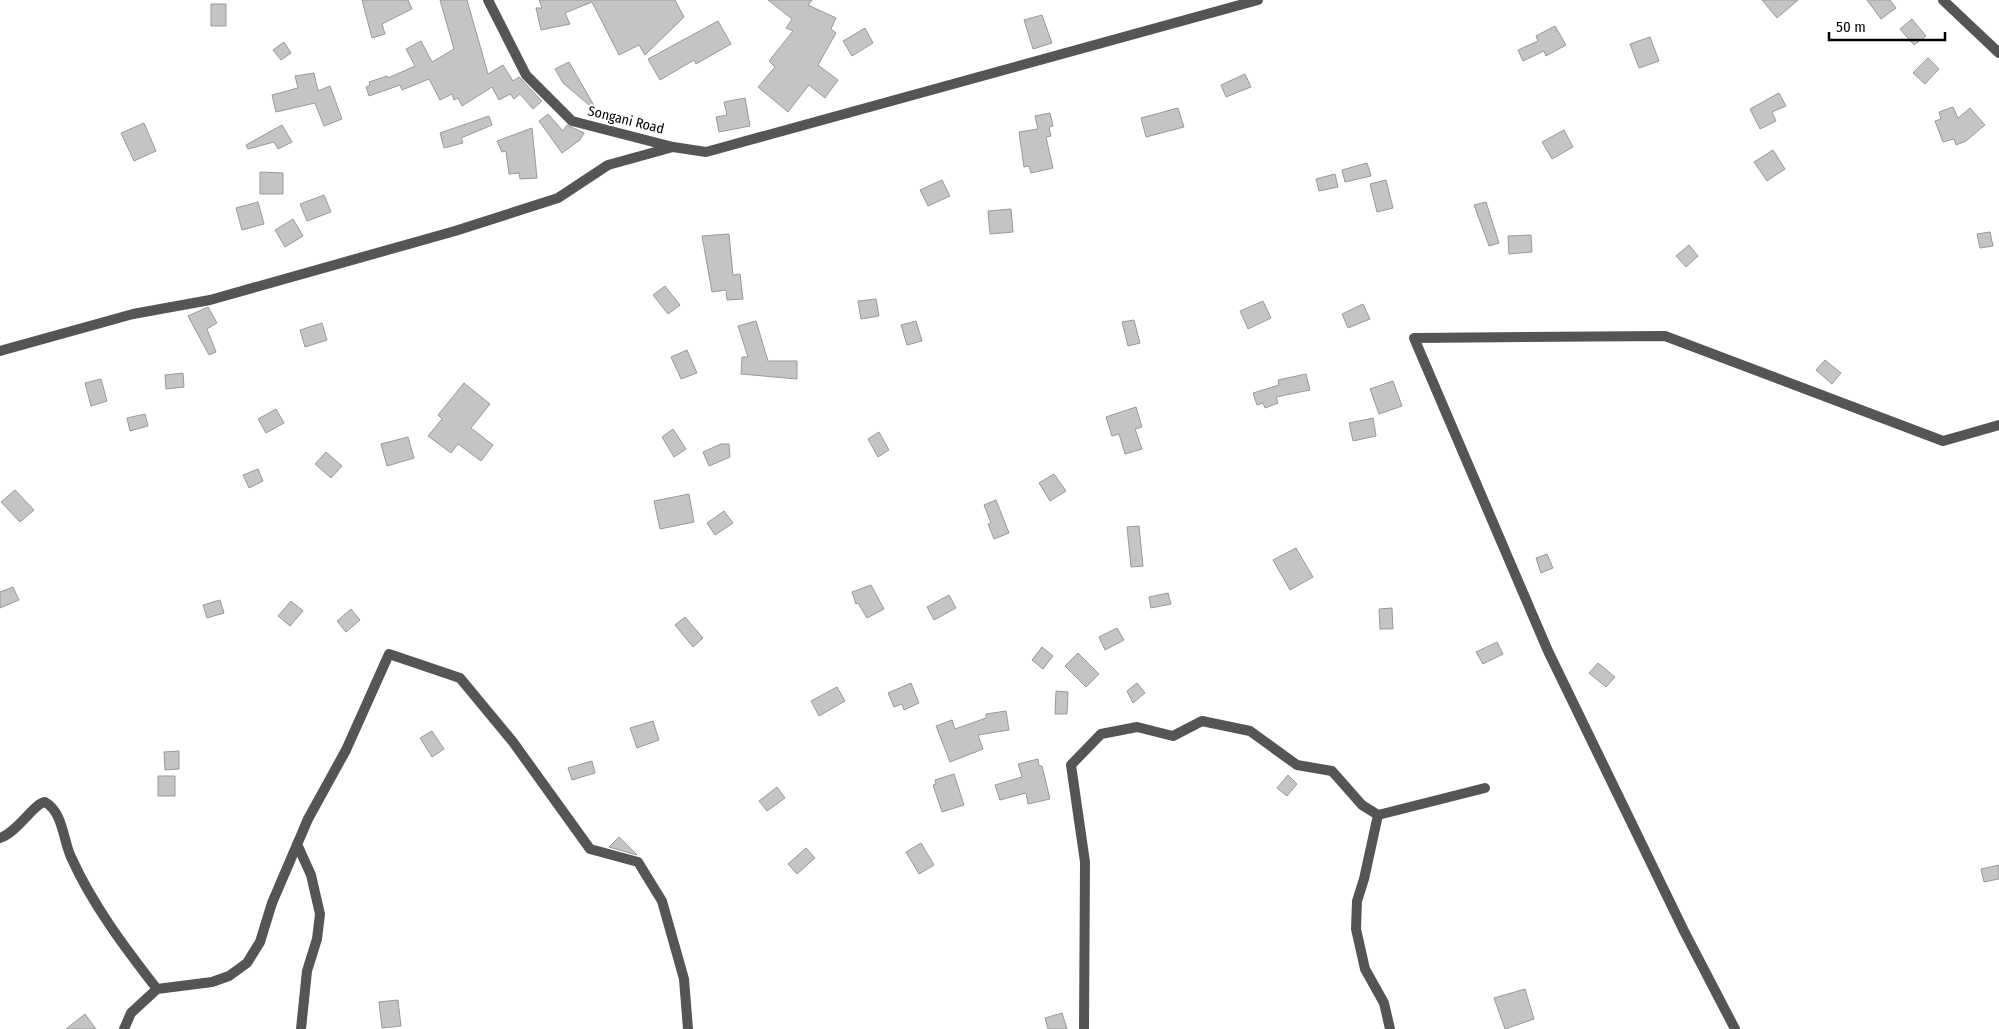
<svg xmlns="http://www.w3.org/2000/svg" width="1999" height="1029" viewBox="0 0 1999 1029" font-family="'Fira Sans Condensed',sans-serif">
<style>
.building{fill:#c4c4c4;stroke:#999}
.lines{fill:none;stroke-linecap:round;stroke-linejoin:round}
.minor{stroke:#555;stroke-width:10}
.tertiary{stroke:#555;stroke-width:10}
.labels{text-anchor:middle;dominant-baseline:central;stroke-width:4;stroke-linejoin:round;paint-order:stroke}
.street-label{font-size:14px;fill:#000;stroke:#fff}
</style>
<rect width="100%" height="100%" fill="#fff"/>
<!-- building -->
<path class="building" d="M 362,0 L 408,0 L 412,9 L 382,24 L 385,34 L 372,38 Z
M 440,0 L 467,0 L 488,74 L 503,65 L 513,81 L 519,77 L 542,101 L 533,109 L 520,94 L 514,99 L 510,94 L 499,100 L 492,87 L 462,106 L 458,98 L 454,100 L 452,94 L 440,100 L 429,79 L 402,90 L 400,85 L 369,96 L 366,87 L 370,85 L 369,82 L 387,76 L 388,78 L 415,66 L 406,49 L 421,41 L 432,62 L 454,49 Z
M 539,0 L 675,0 L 684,17 L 645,55 L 639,45 L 619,55 L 592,2 L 565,13 L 570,24 L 541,30 L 536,8 L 542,8 Z
M 768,0 L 812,0 L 808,5 L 836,18 L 831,29 L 836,33 L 818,65 L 838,80 L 825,98 L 809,85 L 788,112 L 758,87 L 775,67 L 769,61 L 793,31 L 786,28 L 792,19 Z
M 1762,0 L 1798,0 L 1777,18 Z
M 1867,0 L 1890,0 L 1896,8 L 1881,19 Z
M 211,4 L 226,4 L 226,26 L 211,26 Z
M 1042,15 L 1052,43 L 1033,49 L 1024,20 Z
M 1912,19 L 1926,36 L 1914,45 L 1900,29 Z
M 718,21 L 731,44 L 696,64 L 694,60 L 660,80 L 648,59 Z
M 1555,26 L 1566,45 L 1546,56 L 1544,51 L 1523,61 L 1518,50 L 1538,41 L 1536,36 Z
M 865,28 L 873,43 L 852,56 L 843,41 Z
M 1650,37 L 1659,61 L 1639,68 L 1630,44 Z
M 284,42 L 291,53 L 281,60 L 273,50 Z
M 1928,58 L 1939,69 L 1925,84 L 1913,73 Z
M 569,62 L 596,109 L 595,110 L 563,83 L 555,69 Z
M 314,73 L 318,91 L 330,86 L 342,119 L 324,126 L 315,103 L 276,112 L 272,95 L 298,88 L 295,76 Z
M 1245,74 L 1251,87 L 1226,97 L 1221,85 Z
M 1779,93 L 1786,106 L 1772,112 L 1776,121 L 1760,129 L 1750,109 Z
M 745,98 L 750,126 L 719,132 L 716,117 L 727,115 L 724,102 Z
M 1953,107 L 1958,118 L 1970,108 L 1985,125 L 1966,141 L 1956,145 L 1954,139 L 1943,142 L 1935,121 L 1941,119 L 1939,112 Z
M 1178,108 L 1184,127 L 1146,137 L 1141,118 Z
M 1050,113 L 1053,126 L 1049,127 L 1051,136 L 1046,137 L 1053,168 L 1031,173 L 1029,166 L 1024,167 L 1019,132 L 1038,129 L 1035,116 Z
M 548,114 L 563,131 L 567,125 L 584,133 L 580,140 L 562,153 L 539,121 Z
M 489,116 L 492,125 L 461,138 L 463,143 L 444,148 L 440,133 Z
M 144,123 L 156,151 L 134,161 L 121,133 Z
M 282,125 L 292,142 L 278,149 L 274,142 L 248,149 L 246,145 Z
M 532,128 L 537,178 L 520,179 L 519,173 L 509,174 L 506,151 L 502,152 L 497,141 Z
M 1564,130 L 1573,147 L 1552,159 L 1542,142 Z
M 1773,150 L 1785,169 L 1767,181 L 1754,162 Z
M 1367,163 L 1371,176 L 1345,182 L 1342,170 Z
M 260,172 L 283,173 L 283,194 L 260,194 Z
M 1335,174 L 1338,187 L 1319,191 L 1316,179 Z
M 942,180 L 950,196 L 928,206 L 920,190 Z
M 1386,180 L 1393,208 L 1377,212 L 1370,184 Z
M 324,195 L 331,212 L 307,221 L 300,204 Z
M 258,202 L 264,224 L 242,230 L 236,208 Z
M 1486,202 L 1499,243 L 1489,246 L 1474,205 Z
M 1011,209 L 1013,232 L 990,234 L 988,211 Z
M 293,219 L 303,236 L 285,247 L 275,230 Z
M 1990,232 L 1993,246 L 1980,248 L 1977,234 Z
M 729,234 L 733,275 L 740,274 L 743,299 L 727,300 L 726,290 L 712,292 L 702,236 Z
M 1531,235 L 1532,252 L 1509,254 L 1508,236 Z
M 1689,245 L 1698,256 L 1686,267 L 1676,256 Z
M 665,286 L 680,305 L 668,314 L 653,295 Z
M 876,299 L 879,316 L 861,319 L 858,301 Z
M 1263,301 L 1271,318 L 1248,329 L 1240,311 Z
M 1363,304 L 1370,319 L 1348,328 L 1342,314 Z
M 208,307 L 217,323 L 207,329 L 216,352 L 209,355 L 188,316 Z
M 1134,320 L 1140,343 L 1128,346 L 1122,322 Z
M 756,321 L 768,361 L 797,361 L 797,379 L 741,374 L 742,357 L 748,357 L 738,326 Z
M 916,321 L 922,341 L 907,345 L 901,325 Z
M 322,323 L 327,340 L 305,347 L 300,330 Z
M 687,350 L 697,373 L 681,379 L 671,357 Z
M 1825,360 L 1841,373 L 1832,384 L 1816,370 Z
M 183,373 L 184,387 L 166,389 L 165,375 Z
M 1306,374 L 1310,390 L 1276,397 L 1278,403 L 1265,408 L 1263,403 L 1257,405 L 1253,393 L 1279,385 L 1278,380 Z
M 101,379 L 107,401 L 91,406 L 85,383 Z
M 1393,381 L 1402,406 L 1379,414 L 1370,389 Z
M 464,383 L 490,404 L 471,428 L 493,445 L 481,461 L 458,444 L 451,453 L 428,436 L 442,419 L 438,415 Z
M 1136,407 L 1142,427 L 1135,429 L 1142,449 L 1125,454 L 1119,434 L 1112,436 L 1106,417 Z
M 276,409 L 284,423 L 266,433 L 258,419 Z
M 145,414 L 148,426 L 130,431 L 127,418 Z
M 1373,418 L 1376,436 L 1353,441 L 1349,423 Z
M 673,429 L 686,449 L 674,457 L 662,437 Z
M 879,432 L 889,450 L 878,457 L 868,439 Z
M 408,437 L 414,458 L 387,466 L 381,444 Z
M 721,444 L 729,444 L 730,457 L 709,466 L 703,452 Z
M 326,452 L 342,466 L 331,478 L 315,464 Z
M 258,469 L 263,481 L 249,488 L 243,475 Z
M 1054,474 L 1066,491 L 1050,501 L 1039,483 Z
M 15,490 L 34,510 L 20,522 L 1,502 Z
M 689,494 L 694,522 L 660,529 L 654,501 Z
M 996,500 L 1009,533 L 994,539 L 988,524 L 991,523 L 984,505 Z
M 724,511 L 733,523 L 715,535 L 707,523 Z
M 1139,526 L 1143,566 L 1131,567 L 1127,527 Z
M 1296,548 L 1313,577 L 1290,590 L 1273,560 Z
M 1547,554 L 1553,568 L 1541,573 L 1536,558 Z
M 871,585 L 884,609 L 867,618 L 858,603 L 856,604 L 852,592 Z
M 13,587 L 19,600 L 0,608 L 0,592 Z
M 1168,593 L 1171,604 L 1151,608 L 1149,597 Z
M 949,595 L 956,608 L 934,620 L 927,607 Z
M 220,600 L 224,613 L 207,618 L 203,605 Z
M 291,601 L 303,611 L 290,626 L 278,616 Z
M 1392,608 L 1393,629 L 1380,629 L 1379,609 Z
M 351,609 L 360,620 L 346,632 L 337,621 Z
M 685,617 L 703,638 L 693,647 L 675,625 Z
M 1117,628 L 1124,640 L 1105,650 L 1099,637 Z
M 1497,642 L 1503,654 L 1483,664 L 1476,652 Z
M 1042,647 L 1053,656 L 1043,669 L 1032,660 Z
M 1078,653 L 1099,674 L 1086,687 L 1065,666 Z
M 1598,663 L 1615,677 L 1606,687 L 1589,673 Z
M 911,683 L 919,703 L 904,710 L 902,704 L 894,707 L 888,693 Z
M 1137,683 L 1145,693 L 1133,703 L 1127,691 Z
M 837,687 L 845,701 L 819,716 L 811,701 Z
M 1056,691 L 1068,692 L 1067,714 L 1055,714 Z
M 1006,711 L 1009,730 L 978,735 L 983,749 L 950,762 L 936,726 L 952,720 L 955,729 L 986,718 L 986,714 Z
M 653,721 L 659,740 L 637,748 L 630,728 Z
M 432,731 L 444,749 L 432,757 L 420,738 Z
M 179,751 L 179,769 L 165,770 L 164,752 Z
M 1038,759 L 1039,766 L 1042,766 L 1050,799 L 1028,804 L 1026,793 L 1000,800 L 995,785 L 1022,777 L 1018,764 Z
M 592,761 L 595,773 L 572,780 L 568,768 Z
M 954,774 L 964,805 L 942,812 L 933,785 L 936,784 L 935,780 Z
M 1288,775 L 1297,784 L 1287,796 L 1277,788 Z
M 158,776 L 175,776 L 175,796 L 158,796 Z
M 777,787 L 785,798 L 767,811 L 759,801 Z
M 619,837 L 637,855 L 609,847 Z
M 921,843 L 934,865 L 919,874 L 906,852 Z
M 806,848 L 815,858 L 797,874 L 788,864 Z
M 1999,865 L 1999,879 L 1984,882 L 1981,869 Z
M 1525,989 L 1534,1019 L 1505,1029 L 1494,998 Z
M 398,1000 L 401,1026 L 382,1028 L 379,1002 Z
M 1062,1013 L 1067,1029 L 1048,1029 L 1045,1018 Z
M 85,1014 L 96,1029 L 66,1029 Z"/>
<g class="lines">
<!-- minor -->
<path class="minor" d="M 0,351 L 133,314 L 210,300 L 455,231 L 558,198 L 608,165 L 673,147 L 706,152 L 1258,0
M 1378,815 L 1364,879 L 1357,901 L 1356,929 L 1365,969 L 1384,1003 L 1390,1029
M 0,838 C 18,832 34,803 45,802 C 63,812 63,840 71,857 C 92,904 125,948 157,989
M 297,844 L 311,875 L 320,914 L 317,939 L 307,971 L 301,1029
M 124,1029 L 131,1013 L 157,989 L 212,982 L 229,976 L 247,963 L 260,942 L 272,903 L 308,819 L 346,750 L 389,654 L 460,678 L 513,742 L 590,849 L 638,862 L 662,901 L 684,979 L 688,1029
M 1084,1029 L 1085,862 L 1071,765 L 1101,734 L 1137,727 L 1173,736 L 1202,721 L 1250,731 L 1297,765 L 1332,771 L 1362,805 L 1378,815 L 1485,788
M 1735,1029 L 1684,931 L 1548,651 L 1414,338 L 1665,336 L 1943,441 L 1999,425"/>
<!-- tertiary -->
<path class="tertiary" d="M 488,0 L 526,75 L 572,121 L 673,147
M 1943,0 L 1999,53"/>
</g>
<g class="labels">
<!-- street labels -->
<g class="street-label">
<text transform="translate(626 120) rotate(14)">Songani Road</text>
</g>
</g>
<!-- scale -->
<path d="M1829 32v8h116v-8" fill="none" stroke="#000000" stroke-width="2.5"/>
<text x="1836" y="32" font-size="15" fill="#000000" stroke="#ffffff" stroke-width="4" paint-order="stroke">50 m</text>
</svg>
